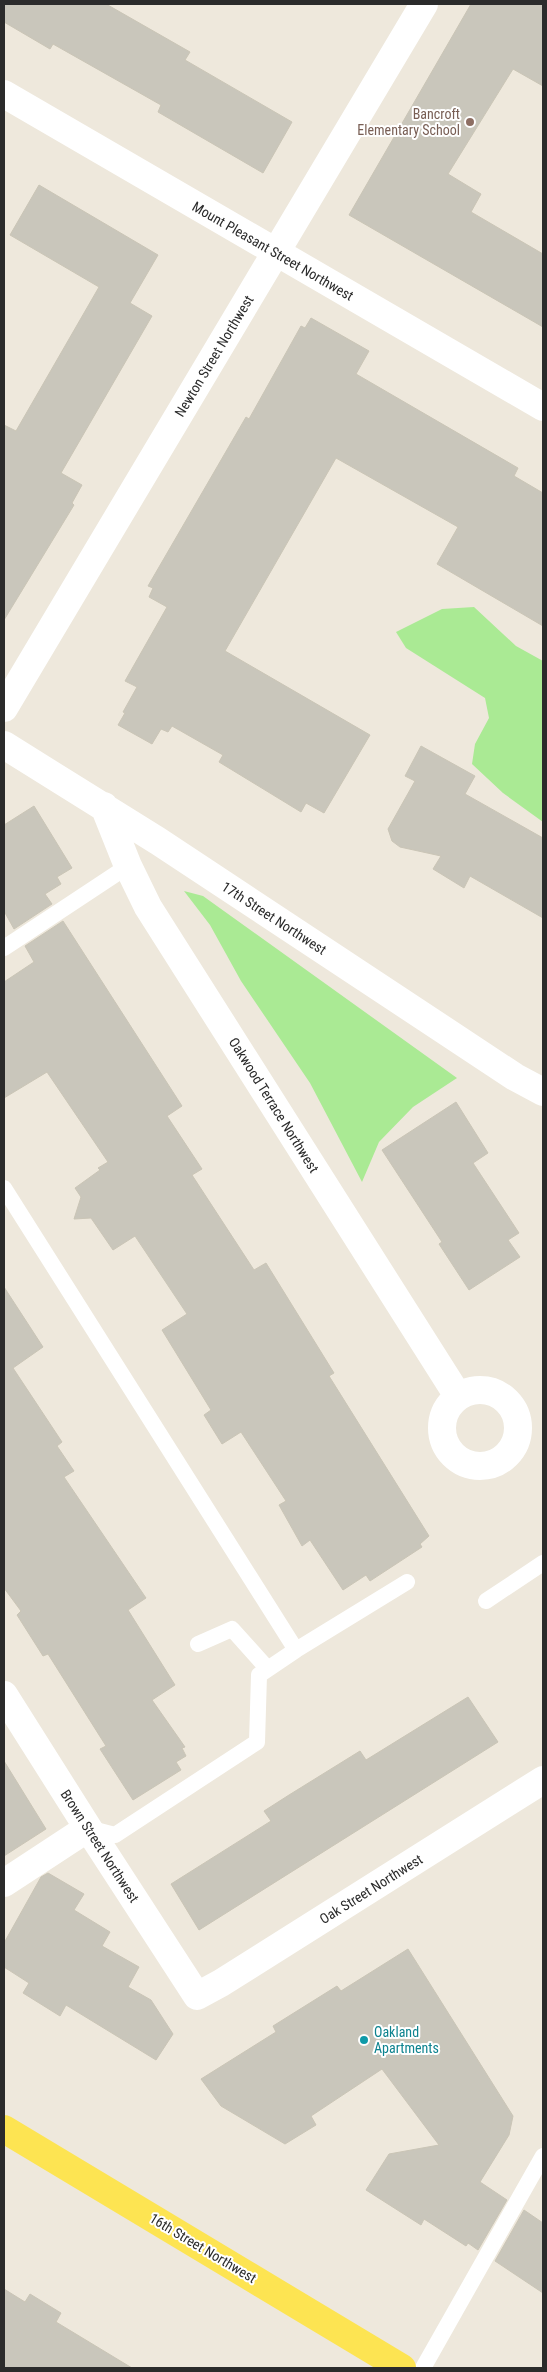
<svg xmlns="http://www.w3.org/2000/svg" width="547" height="2372" viewBox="0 0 547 2372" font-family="'Roboto Condensed',sans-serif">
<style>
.green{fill:#aaea94}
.building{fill:#c9c6bb;stroke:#cac5b6}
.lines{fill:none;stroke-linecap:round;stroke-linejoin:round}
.service{stroke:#fff;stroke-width:16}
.minor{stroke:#fff;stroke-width:28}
.primary{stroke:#fde452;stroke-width:28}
.education-dot{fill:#8d6e63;stroke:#fff;stroke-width:2}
.culture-dot{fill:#0f9aa8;stroke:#fff;stroke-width:2}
.labels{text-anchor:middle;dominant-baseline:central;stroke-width:4;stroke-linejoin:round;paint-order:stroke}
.education-label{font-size:14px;fill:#785e54;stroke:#fff;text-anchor:end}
.street-label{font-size:14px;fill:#2b2b2b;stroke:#fff}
.culture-label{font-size:14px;fill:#0d838f;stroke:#fff;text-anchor:start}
</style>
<rect width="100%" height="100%" fill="#eee8dc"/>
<!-- green -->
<path class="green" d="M 474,607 L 516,646 L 543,661 L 543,822 L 503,793 L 472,764 L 475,744 L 489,718 L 485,698 L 406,648 L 396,632 L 442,609 Z
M 184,891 L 203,896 L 457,1078 L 413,1107 L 379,1142 L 362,1182 L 310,1083 L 241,981 L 210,925 Z"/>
<!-- building -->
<path class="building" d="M 4,4 L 106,4 L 190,52 L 185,60 L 292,122 L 263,173 L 158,112 L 161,105 L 53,44 L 50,49 L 4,22 Z
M 471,4 L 543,4 L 543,86 L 513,69 L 448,174 L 481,194 L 471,212 L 543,254 L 543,327 L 349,215 Z
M 39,185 L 158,255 L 130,303 L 152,316 L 61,473 L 82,485 L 72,503 L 74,505 L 4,620 L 4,425 L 16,431 L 99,287 L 10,235 Z
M 311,318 L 369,351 L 356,374 L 518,468 L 514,476 L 543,493 L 543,626 L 437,564 L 458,527 L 336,458 L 225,651 L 370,735 L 324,813 L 306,803 L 301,812 L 219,762 L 223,755 L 172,726 L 168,732 L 161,729 L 152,744 L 118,725 L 125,713 L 123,712 L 137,687 L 125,681 L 167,607 L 149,597 L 153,588 L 148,586 L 246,417 L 249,419 L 301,326 L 305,328 Z
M 421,746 L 475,776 L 465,794 L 543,838 L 543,918 L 470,876 L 464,888 L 433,869 L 441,856 L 400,847 L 392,841 L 388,829 L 415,781 L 405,776 Z
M 34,806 L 72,868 L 57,877 L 61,884 L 45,894 L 52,904 L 14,929 L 4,911 L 4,825 Z
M 63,921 L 182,1106 L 167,1116 L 202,1169 L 192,1175 L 254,1270 L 266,1263 L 334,1373 L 329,1376 L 429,1536 L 420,1544 L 422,1547 L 370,1581 L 366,1575 L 343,1590 L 310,1540 L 302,1546 L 279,1505 L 286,1501 L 241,1432 L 222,1444 L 204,1415 L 211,1410 L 162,1330 L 187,1314 L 135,1236 L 113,1250 L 91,1218 L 74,1219 L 81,1197 L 75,1188 L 100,1170 L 98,1168 L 108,1162 L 47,1072 L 4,1098 L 4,982 L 34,962 L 25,946 Z
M 456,1102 L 488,1153 L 473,1163 L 519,1233 L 508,1240 L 520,1257 L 469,1290 L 439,1244 L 442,1242 L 382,1150 Z
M 4,1287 L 43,1347 L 13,1368 L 62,1442 L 57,1446 L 74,1471 L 64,1477 L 146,1598 L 128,1610 L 175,1685 L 152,1700 L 185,1747 L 182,1748 L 186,1756 L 176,1762 L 181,1770 L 133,1800 L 100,1749 L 106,1746 L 48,1654 L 43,1656 L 17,1615 L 21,1611 L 4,1588 Z
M 468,1697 L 498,1742 L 199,1930 L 171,1884 L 271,1821 L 264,1811 L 289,1795 L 360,1751 L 366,1760 Z
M 4,1761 L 46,1829 L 4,1856 Z
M 48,1873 L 84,1894 L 74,1910 L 110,1932 L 102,1946 L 139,1967 L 128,1987 L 151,2000 L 173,2034 L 156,2060 L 66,2005 L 60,2016 L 23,1993 L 29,1983 L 4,1967 L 4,1943 L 41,1877 Z
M 408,1949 L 513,2116 L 509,2135 L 480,2182 L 507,2200 L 478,2250 L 468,2243 L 466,2246 L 424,2219 L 421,2225 L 366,2190 L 389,2154 L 439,2145 L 382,2069 L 311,2116 L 316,2125 L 285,2144 L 221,2106 L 201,2079 L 276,2032 L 273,2026 L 337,1986 L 341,1991 Z
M 524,2210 L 543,2223 L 543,2293 L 495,2261 Z
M 4,2289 L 25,2302 L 30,2294 L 61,2313 L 56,2322 L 132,2368 L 4,2368 Z"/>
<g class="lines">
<!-- service -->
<path class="service" d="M 4,948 L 128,866
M 4,1188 L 296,1650 L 259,1675 L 257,1742 L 115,1835 L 88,1828
M 486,1601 L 543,1563
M 198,1644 L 232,1629 L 268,1669
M 296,1650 L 407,1582
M 423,2368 L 543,2156"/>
<!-- minor -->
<path class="minor" d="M 4,94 L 543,407
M 4,708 L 424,4
M 4,745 L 158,841 L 515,1077 L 543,1092
M 104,806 L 128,866 L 148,907 L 458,1396
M442 1428a38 38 0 1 1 76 0a38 38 0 1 1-76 0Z
M 4,1695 L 88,1828 L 197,1996 L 221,1983 L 543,1780
M 4,1883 L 88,1828"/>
<!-- primary -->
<path class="primary" d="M 4,2129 L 402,2368"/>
</g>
<!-- markers -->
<circle class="education-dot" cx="470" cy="122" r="5"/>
<circle class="culture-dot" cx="364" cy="2040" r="5"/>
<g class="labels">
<!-- education labels -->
<g class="education-label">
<text x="460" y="114">Bancroft<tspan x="460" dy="16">Elementary School</tspan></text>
</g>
<!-- street labels -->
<g class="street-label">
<text transform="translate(273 251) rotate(30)">Mount Pleasant Street Northwest</text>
<text transform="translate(214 356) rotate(-59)">Newton Street Northwest</text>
<text transform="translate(274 918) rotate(33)">17th Street Northwest</text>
<text transform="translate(274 1105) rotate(58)">Oakwood Terrace Northwest</text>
<text transform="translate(100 1846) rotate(57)">Brown Street Northwest</text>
<text transform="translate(371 1889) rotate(-32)">Oak Street Northwest</text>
<text transform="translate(203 2248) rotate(31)">16th Street Northwest</text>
</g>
<!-- culture labels -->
<g class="culture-label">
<text x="374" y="2032">Oakland<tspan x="374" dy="16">Apartments</tspan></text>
</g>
</g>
<!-- border -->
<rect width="547" height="2372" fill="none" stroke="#2b2b2b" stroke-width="10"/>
</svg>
